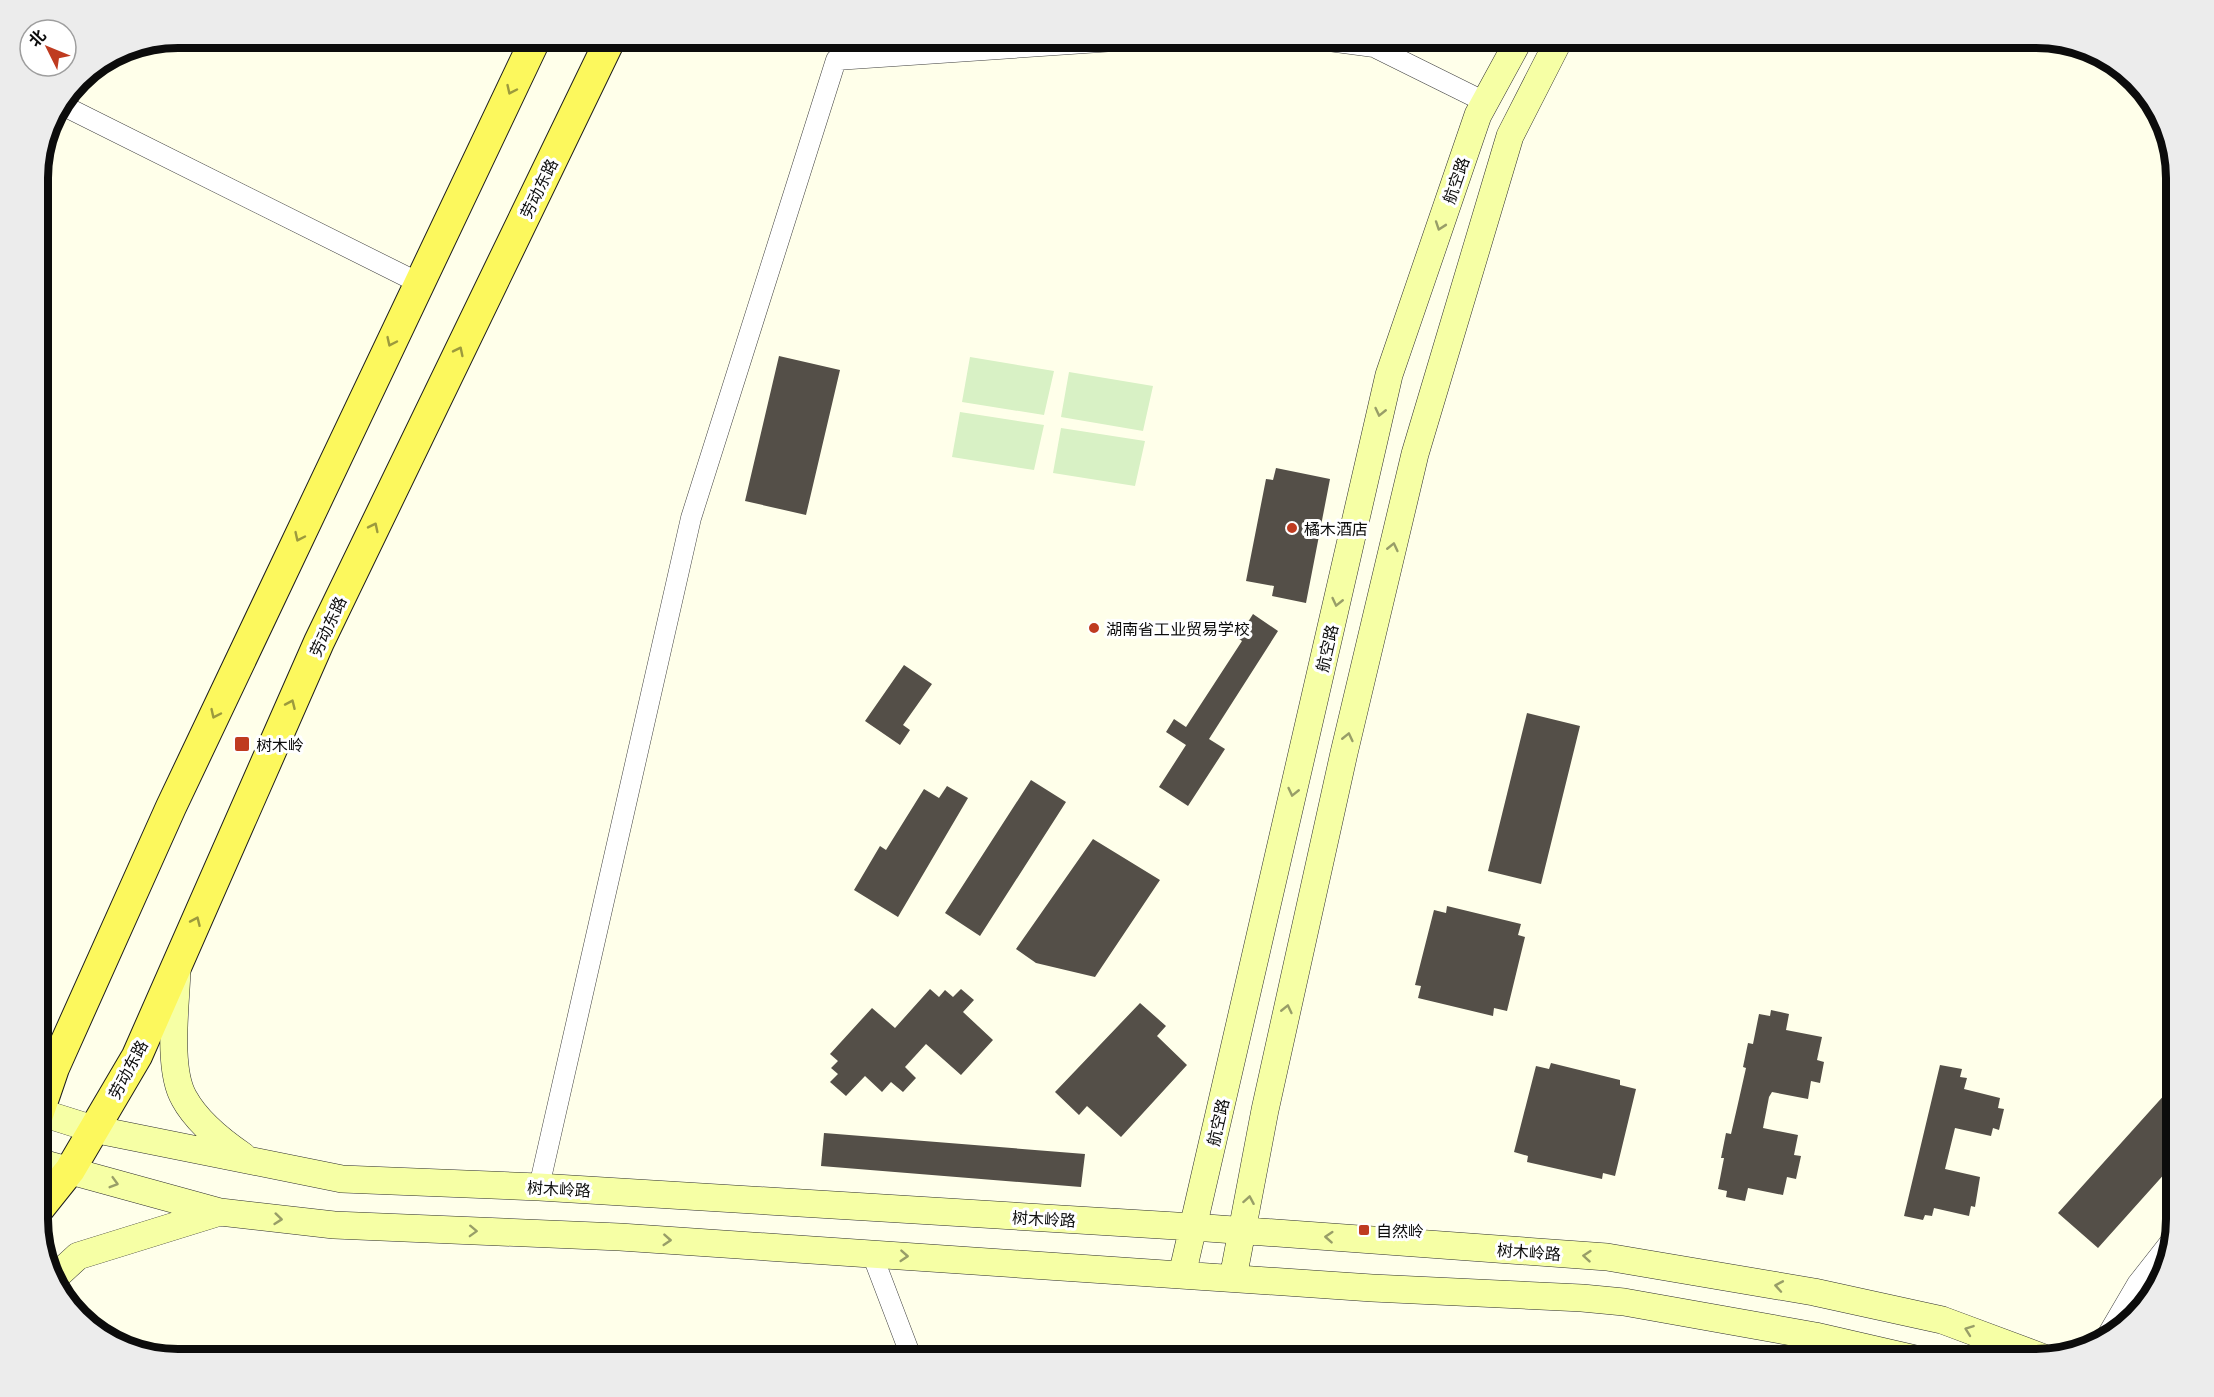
<svg xmlns="http://www.w3.org/2000/svg" width="2214" height="1397" viewBox="0 0 2214 1397" font-family="Literata,'Noto Sans SC',serif">
<style>
.pitch{fill:#d8f1c5}
.building{fill:#544f48}
.lines{fill:none;stroke-linecap:round;stroke-linejoin:round}
.street-casing{stroke:#3f3f3f;stroke-width:21}
.secondary-casing{stroke:#2e2e2e;stroke-width:28}
.primary-casing{stroke:#1d1d1d;stroke-width:32}
.street{stroke:#fff;stroke-width:20}
.secondary{stroke:#f6ffa5;stroke-width:27}
.primary{stroke:#fcf85d;stroke-width:30}
.oneway{stroke:#9c9a3d}
.oneway2{stroke:#989e68}
.poi-dot{fill:#bf3b20;stroke:#fff;stroke-width:2}
.labels{text-anchor:middle;dominant-baseline:central;stroke-width:6;stroke-linejoin:round;paint-order:stroke}
.street-label{font-size:16px;fill:#0c0c0c;stroke:#fff}
.poi-label{font-size:16px;fill:#0c0c0c;stroke:#fff;text-anchor:start}
.rim{fill:none;stroke:#0c0c0c;stroke-width:8}
</style>
<rect width="100%" height="100%" fill="#ffffea"/>
<!-- pitch -->
<path class="pitch" d="M 970,357 L 1054,371 L 1044,415 L 962,402 Z
M 1069,372 L 1153,386 L 1143,431 L 1061,417 Z
M 960,412 L 1044,425 L 1034,470 L 952,457 Z
M 1061,428 L 1145,441 L 1135,486 L 1053,473 Z"/>
<!-- building -->
<path class="building" d="M 779,356 L 840,370 L 806,515 L 745,501 Z
M 1276,468 L 1330,479 L 1306,603 L 1272,596 L 1274,586 L 1246,581 L 1266,479 L 1273,480 Z
M 1253,614 L 1278,631 L 1209,739 L 1225,749 L 1188,806 L 1159,787 L 1186,745 L 1166,732 L 1174,719 L 1186,727 L 1242,641 L 1238,638 Z
M 904,665 L 932,684 L 903,725 L 910,730 L 900,745 L 865,721 Z
M 1527,713 L 1580,726 L 1541,884 L 1488,871 Z
M 1031,780 L 1066,802 L 980,936 L 945,913 Z
M 947,786 L 968,798 L 898,917 L 854,890 L 880,846 L 886,850 L 924,789 L 939,798 Z
M 1093,839 L 1160,880 L 1095,977 L 1036,963 L 1016,949 Z
M 1447,906 L 1521,924 L 1518,935 L 1525,937 L 1507,1011 L 1494,1008 L 1493,1016 L 1418,998 L 1421,986 L 1415,985 L 1434,910 L 1446,913 Z
M 930,989 L 939,997 L 945,990 L 953,997 L 961,989 L 974,1000 L 963,1012 L 993,1040 L 961,1075 L 926,1044 L 905,1067 L 916,1078 L 903,1092 L 891,1082 L 882,1092 L 865,1076 L 846,1096 L 830,1082 L 838,1074 L 831,1068 L 838,1061 L 830,1054 L 872,1008 L 895,1028 Z
M 1140,1003 L 1166,1026 L 1157,1036 L 1187,1065 L 1121,1137 L 1087,1106 L 1079,1115 L 1055,1092 Z
M 1771,1010 L 1789,1014 L 1786,1030 L 1822,1037 L 1817,1060 L 1824,1062 L 1820,1083 L 1811,1081 L 1808,1099 L 1772,1092 L 1769,1097 L 1763,1128 L 1798,1135 L 1794,1155 L 1801,1156 L 1796,1179 L 1787,1177 L 1783,1195 L 1748,1188 L 1745,1201 L 1726,1197 L 1727,1191 L 1718,1189 L 1724,1158 L 1721,1158 L 1726,1133 L 1731,1134 L 1737,1108 L 1746,1068 L 1743,1067 L 1748,1043 L 1753,1044 L 1759,1014 L 1770,1016 Z
M 1551,1063 L 1620,1080 L 1620,1085 L 1636,1089 L 1615,1176 L 1603,1173 L 1602,1179 L 1527,1162 L 1528,1156 L 1514,1152 L 1536,1066 L 1549,1069 Z
M 1940,1065 L 1962,1069 L 1960,1077 L 1967,1078 L 1964,1089 L 2000,1098 L 1998,1108 L 2004,1109 L 1999,1130 L 1993,1128 L 1991,1136 L 1955,1128 L 1945,1169 L 1980,1177 L 1975,1207 L 1971,1206 L 1969,1216 L 1934,1208 L 1932,1216 L 1925,1215 L 1923,1220 L 1904,1216 Z
M 2167,1092 L 2176,1101 L 2176,1161 L 2098,1248 L 2058,1213 Z
M 824,1133 L 1085,1154 L 1081,1187 L 821,1166 Z"/>
<g class="lines">
<defs>
<path id="street" d="M 1306,38 L 1374,47 L 1485,102
M 60,104 L 419,283
M 539,1187 L 691,518 L 836,60 L 1159,38
M 872,1254 L 912,1359
M 2103,1342 L 2137,1284 L 2170,1242"/>
<path id="secondary" d="M 177,970 C 176,1004 167,1069 184,1098 C 197,1122 221,1141 243,1156
M 39,1112 L 93,1129 L 342,1179 L 539,1187 L 1193,1227 L 1607,1257 L 1814,1292 L 1942,1320 L 2044,1358
M 38,1162 L 220,1212 L 334,1225 L 620,1237 L 1372,1288 L 1582,1298 L 1624,1302 L 1815,1336 L 1915,1359
M 1182,1275 L 1389,375 L 1478,115 L 1520,38
M 1233,1278 L 1265,1110 L 1344,753 L 1415,454 L 1510,136 L 1560,38
M 53,1279 L 78,1256 L 220,1212"/>
<path id="primary" d="M 38,1115 L 54,1068 L 171,807 L 536,38
M 38,1210 L 70,1170 L 137,1056 L 319,642 L 611,38"/>
</defs>
<!-- street casing -->
<use href="#street" class="street-casing"/>
<!-- secondary casing -->
<use href="#secondary" class="secondary-casing"/>
<!-- primary casing -->
<use href="#primary" class="primary-casing"/>
<!-- street -->
<use href="#street" class="street"/>
<!-- secondary -->
<use href="#secondary" class="secondary"/>
<!-- primary -->
<use href="#primary" class="primary"/>
</g>
<!-- one-way arrows -->
<defs><path id="oneway-chevron" d="M-2-3.5L2.5 0L-2 3.5" fill="none" stroke-width="1.6" stroke-linecap="round" stroke-linejoin="round" transform="scale(1.5)"/></defs>
<g class="oneway">
<use href="#oneway-chevron" transform="translate(511 90) rotate(115)"/>
<use href="#oneway-chevron" transform="translate(391 342) rotate(115)"/>
<use href="#oneway-chevron" transform="translate(459 351) rotate(-64)"/>
<use href="#oneway-chevron" transform="translate(374 527) rotate(-64)"/>
<use href="#oneway-chevron" transform="translate(299 537) rotate(115)"/>
<use href="#oneway-chevron" transform="translate(291 704) rotate(-66)"/>
<use href="#oneway-chevron" transform="translate(215 714) rotate(115)"/>
<use href="#oneway-chevron" transform="translate(196 921) rotate(-66)"/>
</g>
<g class="oneway2">
<use href="#oneway-chevron" transform="translate(1440 226) rotate(109)"/>
<use href="#oneway-chevron" transform="translate(1380 412) rotate(103)"/>
<use href="#oneway-chevron" transform="translate(1393 547) rotate(-77)"/>
<use href="#oneway-chevron" transform="translate(1337 602) rotate(103)"/>
<use href="#oneway-chevron" transform="translate(1348 737) rotate(-77)"/>
<use href="#oneway-chevron" transform="translate(1293 792) rotate(103)"/>
<use href="#oneway-chevron" transform="translate(1287 1009) rotate(-77)"/>
<use href="#oneway-chevron" transform="translate(114 1183) rotate(16)"/>
<use href="#oneway-chevron" transform="translate(1249 1200) rotate(-80)"/>
<use href="#oneway-chevron" transform="translate(278 1219) rotate(6)"/>
<use href="#oneway-chevron" transform="translate(473 1231) rotate(2)"/>
<use href="#oneway-chevron" transform="translate(1329 1237) rotate(-176)"/>
<use href="#oneway-chevron" transform="translate(667 1240) rotate(4)"/>
<use href="#oneway-chevron" transform="translate(904 1256) rotate(4)"/>
<use href="#oneway-chevron" transform="translate(1587 1256) rotate(-175)"/>
<use href="#oneway-chevron" transform="translate(1779 1286) rotate(-170)"/>
<use href="#oneway-chevron" transform="translate(1969 1330) rotate(-160)"/>
</g>
<!-- markers -->
<g class="poi-dot">
<circle cx="1292" cy="528" r="6"/>
<circle cx="1094" cy="628" r="6"/>
<rect x="234" y="736" width="16" height="16" rx="3"/>
<rect x="1358" y="1224" width="12" height="12" rx="3"/>
</g>
<g class="labels">
<!-- street labels -->
<g class="street-label">
<text transform="translate(1455 180) rotate(-71)">航空路</text>
<text transform="translate(538 188) rotate(-64)">劳动东路</text>
<text transform="translate(327 626) rotate(-65)">劳动东路</text>
<text transform="translate(1326 648) rotate(-77)">航空路</text>
<text transform="translate(127 1069) rotate(-62)">劳动东路</text>
<text transform="translate(1217 1122) rotate(-77)">航空路</text>
<text transform="translate(559 1188) rotate(3)">树木岭路</text>
<text transform="translate(1044 1218) rotate(3)">树木岭路</text>
<text transform="translate(1529 1251) rotate(4)">树木岭路</text>
</g>
<!-- poi labels -->
<g class="poi-label">
<text x="1304" y="528">橘木酒店</text>
<text x="1106" y="628">湖南省工业贸易学校</text>
<text x="256" y="744">树木岭</text>
<text x="1376" y="1230">自然岭</text>
</g>
</g>
<!-- crop -->
<path d="M0 0H2214V1397H0ZM178 48H2036A130 130 0 0 1 2166 178V1219A130 130 0 0 1 2036 1349H178A130 130 0 0 1 48 1219V178A130 130 0 0 1 178 48Z" fill="#ececec" fill-rule="evenodd"/>
<path class="rim" d="M178 48H2036A130 130 0 0 1 2166 178V1219A130 130 0 0 1 2036 1349H178A130 130 0 0 1 48 1219V178A130 130 0 0 1 178 48Z"/>
<!-- north arrow -->
<g transform="translate(48 48) rotate(313)"><circle r="28" fill="#ffffff" stroke="#9e9e9e" stroke-width="1.5"/>
<path d="M0-4.5L10 22L0 15L-10 22Z" fill="#bf3b20"/>
<text y="-9" font-size="16" font-weight="bold" text-anchor="middle" fill="#0c0c0c">北</text>
</g>
</svg>
